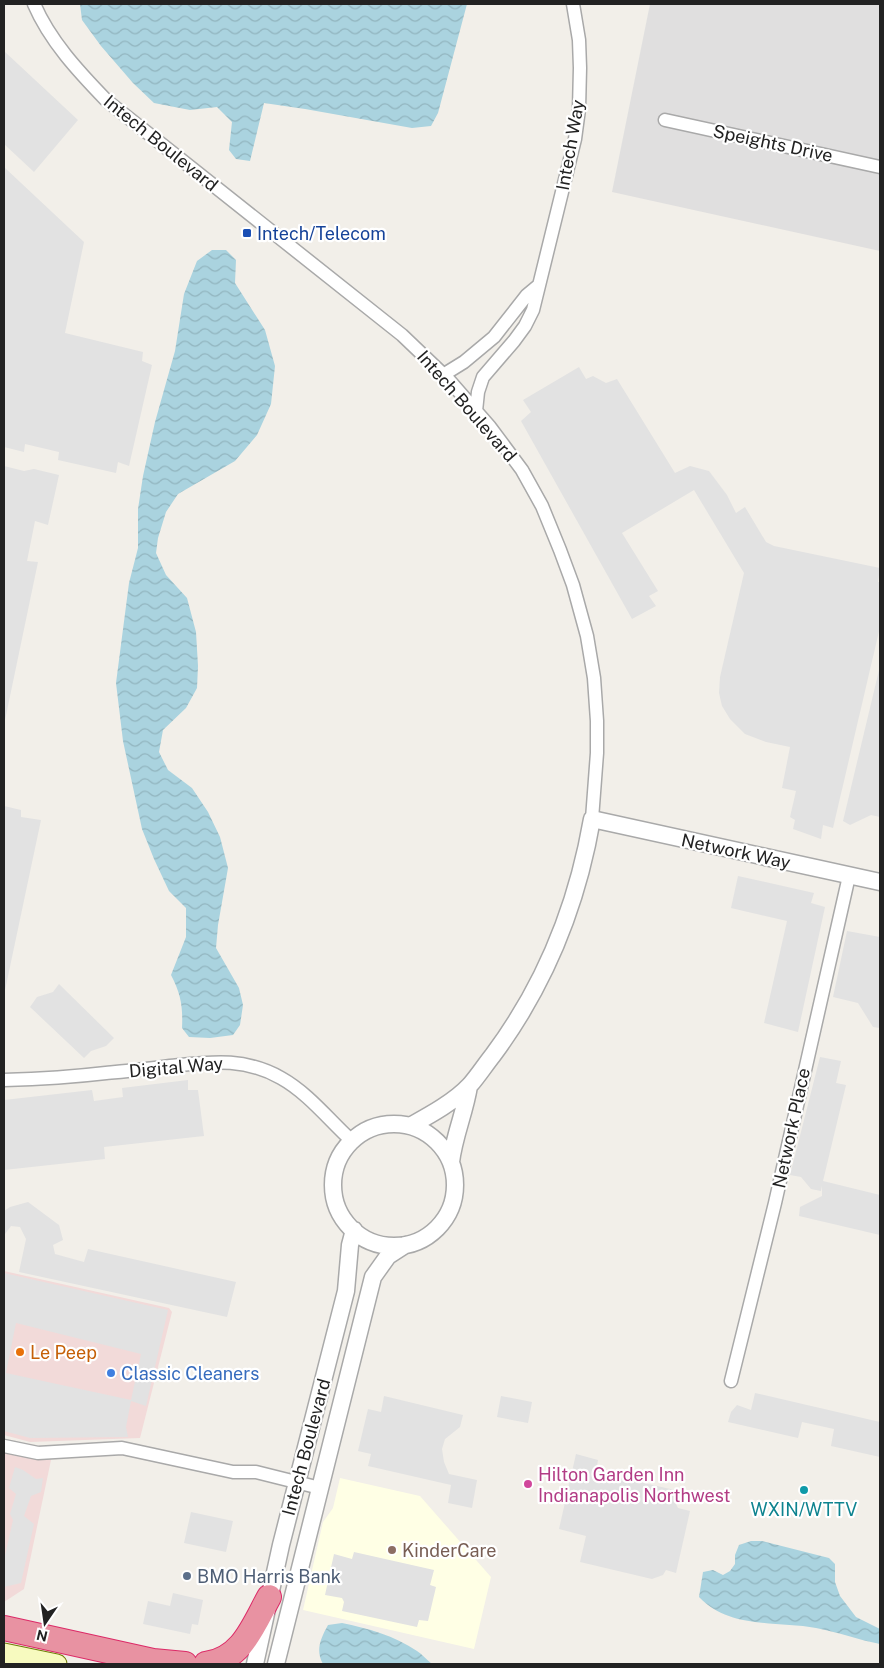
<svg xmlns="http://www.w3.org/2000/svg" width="884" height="1668" viewBox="0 0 884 1668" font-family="'Public Sans',sans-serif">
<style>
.residential{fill:#e0dfdf}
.commercial{fill:#f2dad9}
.education{fill:#ffffe5}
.parking{fill:#e2e2e2;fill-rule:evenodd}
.water{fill:url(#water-waves)}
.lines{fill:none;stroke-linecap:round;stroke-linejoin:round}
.minor-casing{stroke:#a9a9a9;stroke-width:15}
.tertiary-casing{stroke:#a9a9a9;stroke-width:19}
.secondary-casing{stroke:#707d05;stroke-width:21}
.motorway-casing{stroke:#dc2a67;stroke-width:26}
.minor{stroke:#fff;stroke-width:12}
.tertiary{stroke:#fff;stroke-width:16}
.secondary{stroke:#f7fabf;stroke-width:19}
.motorway{stroke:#e892a2;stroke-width:24}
.transit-dot{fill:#1a4fb4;stroke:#fff;stroke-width:2}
.food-dot{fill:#e8710a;stroke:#fff;stroke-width:2}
.shop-dot{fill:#3f7fe0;stroke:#fff;stroke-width:2}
.hotel-dot{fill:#d1479c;stroke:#fff;stroke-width:2}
.culture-dot{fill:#0f9aa8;stroke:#fff;stroke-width:2}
.education-dot{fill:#8d6e63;stroke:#fff;stroke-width:2}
.service-dot{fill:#5c6f8a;stroke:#fff;stroke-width:2}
.labels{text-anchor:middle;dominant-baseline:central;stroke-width:4.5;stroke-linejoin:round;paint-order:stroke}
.street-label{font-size:18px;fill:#222;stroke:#fff}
.transit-label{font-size:18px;fill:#164399;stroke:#fff;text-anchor:start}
.food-label{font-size:18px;fill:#c56008;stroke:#fff;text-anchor:start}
.shop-label{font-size:18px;fill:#366cbe;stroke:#fff;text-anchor:start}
.hotel-label{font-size:18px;fill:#b23c85;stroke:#fff;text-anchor:start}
.culture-label{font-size:18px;fill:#0d838f;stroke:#fff}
.education-label{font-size:18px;fill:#785e54;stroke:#fff;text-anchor:start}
.service-label{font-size:18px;fill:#4e5e75;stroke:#fff;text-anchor:start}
</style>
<defs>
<pattern id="water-waves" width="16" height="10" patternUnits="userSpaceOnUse" patternTransform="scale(1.25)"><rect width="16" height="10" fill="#aad3df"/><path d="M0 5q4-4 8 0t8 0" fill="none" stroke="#92b5bf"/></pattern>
</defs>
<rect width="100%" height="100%" fill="#f2efe9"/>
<!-- residential -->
<path class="residential" d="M 650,4 L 880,4 L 880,251 L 612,192 Z"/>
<!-- commercial -->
<path class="commercial" d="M 4,1271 L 169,1308 L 172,1312 L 140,1438 L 30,1442 L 4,1435 Z
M 4,1453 L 51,1460 L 24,1589 L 4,1602 Z"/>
<!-- education -->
<path class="education" d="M 340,1478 L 420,1496 L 491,1577 L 474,1649 L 303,1610 L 323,1522 L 333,1508 Z"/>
<!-- parking -->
<path class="parking" d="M 4,51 L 78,120 L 34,172 L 4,144 Z
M 4,167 L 84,242 L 65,333 L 143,352 L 142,361 L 152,365 L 129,466 L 118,462 L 116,473 L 58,460 L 59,452 L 25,444 L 24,452 L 4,447 Z
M 579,367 L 586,379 L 593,376 L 606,383 L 617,379 L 675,473 L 690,466 L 709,471 L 727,495 L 736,513 L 745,507 L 766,542 L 774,546 L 880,568 L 878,582 L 880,582 L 880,627 L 833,828 L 823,825 L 821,839 L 793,829 L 795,820 L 790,817 L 796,791 L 782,788 L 790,747 L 766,742 L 745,734 L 730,719 L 722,706 L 719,693 L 720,677 L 744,573 L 694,490 L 622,533 L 658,591 L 649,596 L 656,606 L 632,619 L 521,421 L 531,412 L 523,400 Z
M 4,466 L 24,471 L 34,469 L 59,475 L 48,525 L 35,521 L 27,561 L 38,562 L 4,725 Z
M 880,666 L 880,817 L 871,815 L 850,825 L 843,821 Z
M 4,806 L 21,810 L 21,817 L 41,820 L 4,995 Z
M 738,876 L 814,893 L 811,903 L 825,907 L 798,1032 L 764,1023 L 787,921 L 731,908 Z
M 847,931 L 880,937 L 880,1028 L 873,1027 L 858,1003 L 833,997 Z
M 59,984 L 114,1038 L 106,1046 L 91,1051 L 84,1058 L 30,1007 L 37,997 L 53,992 Z
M 820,1057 L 841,1061 L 836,1083 L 846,1085 L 823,1181 L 880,1195 L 880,1235 L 799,1216 L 800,1207 L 822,1196 L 822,1186 L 821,1191 L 811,1189 L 801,1177 L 790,1175 Z
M 188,1080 L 188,1090 L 198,1090 L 204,1136 L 104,1147 L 105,1159 L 4,1170 L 4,1100 L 92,1090 L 94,1101 L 123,1097 L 122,1088 Z
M 28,1202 L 59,1225 L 63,1240 L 53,1245 L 55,1254 L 84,1262 L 88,1249 L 236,1282 L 227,1317 L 19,1272 L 26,1239 L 20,1227 L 11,1226 L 5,1234 L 4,1211 L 10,1207 Z
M 4,1273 L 168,1310 L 146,1406 L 131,1401 L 126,1427 L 128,1437 L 30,1438 L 4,1431 L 4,1302 L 5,1294 L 4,1293 ZM 16,1323 L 141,1354 L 131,1400 L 6,1373 Z
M 755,1393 L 880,1422 L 880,1457 L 831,1446 L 834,1429 L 802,1422 L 798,1438 L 728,1422 L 731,1412 L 737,1405 L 751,1410 Z
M 384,1396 L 463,1415 L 460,1427 L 445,1439 L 442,1449 L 444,1462 L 449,1474 L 477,1480 L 472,1508 L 448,1503 L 451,1485 L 368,1466 L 371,1454 L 358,1451 L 368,1409 L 381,1412 Z
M 501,1396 L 532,1402 L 528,1423 L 497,1417 Z
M 576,1454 L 598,1460 L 596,1472 L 679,1491 L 676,1504 L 678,1508 L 690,1511 L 676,1573 L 666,1570 L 663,1575 L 652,1579 L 580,1562 L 586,1536 L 559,1529 Z
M 15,1467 L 23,1470 L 36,1479 L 43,1478 L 41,1492 L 31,1496 L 24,1516 L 34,1524 L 21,1583 L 4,1587 L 4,1560 L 13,1520 L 10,1514 L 16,1494 L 9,1488 Z
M 191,1512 L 233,1521 L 226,1552 L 184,1543 Z
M 354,1552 L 434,1570 L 430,1585 L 436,1587 L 428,1621 L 419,1620 L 417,1627 L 342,1611 L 344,1602 L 342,1598 L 325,1595 L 334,1554 L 352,1559 Z
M 173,1593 L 203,1600 L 198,1625 L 192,1624 L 190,1634 L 143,1624 L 148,1601 L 170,1606 Z"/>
<!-- water -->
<path class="water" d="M 80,4 L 467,4 L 438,113 L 431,126 L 412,128 L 305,109 L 264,103 L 250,161 L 236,159 L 229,150 L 232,122 L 217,107 L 190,110 L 154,103 L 133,83 L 101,46 L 82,20 Z
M 212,250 L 226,250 L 236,260 L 235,283 L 265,330 L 275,366 L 271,404 L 257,435 L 235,461 L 178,494 L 166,512 L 158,538 L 156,553 L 166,575 L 187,598 L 196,632 L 198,666 L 197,688 L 186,708 L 163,730 L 159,752 L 168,770 L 192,788 L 208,812 L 220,837 L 228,868 L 218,925 L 216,948 L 239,988 L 243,1005 L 240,1025 L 233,1035 L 210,1038 L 189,1037 L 182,1028 C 183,1007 181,994 171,975 L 186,937 L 186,908 L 169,891 L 154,859 L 142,829 L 123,741 L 116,683 L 129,583 L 138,548 L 138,509 L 143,476 L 155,422 L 175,351 L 184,294 L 197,261 Z
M 751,1541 L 762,1541 L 829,1558 L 835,1564 L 835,1582 L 840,1596 L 856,1617 L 880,1629 L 880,1644 C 859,1640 838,1632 816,1628 C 777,1621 729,1629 699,1597 L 703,1572 L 713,1570 L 723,1575 L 730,1571 L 735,1564 L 735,1555 L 739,1545 Z
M 342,1623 C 367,1628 395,1636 417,1651 C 422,1654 427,1660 432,1664 L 323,1664 C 315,1650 321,1638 328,1625 Z"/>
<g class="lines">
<defs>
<path id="minor" d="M 34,4 C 50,41 78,71 106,100 L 402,335 L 448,379 L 490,427 L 522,470 L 542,506 L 560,550 L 573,585 L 587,636 L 594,678 L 597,721 L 597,753 L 592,819
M 665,120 L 880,167
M 443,375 L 464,362 L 494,337 L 527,295 L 539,285
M 476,411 L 478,392 L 483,377 L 514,341 L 525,326 L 533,310 L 575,139 L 579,109 L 580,68 L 579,40 L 573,4
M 4,1080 C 38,1079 72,1077 106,1073 C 127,1071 149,1069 170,1066 C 211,1062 244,1057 281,1078 C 308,1093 329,1120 352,1141
M 731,1381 L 775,1203 L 849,876
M 4,1446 L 38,1453 L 122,1448 L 233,1472 L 256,1472 L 320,1488"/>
<path id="tertiary" d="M333 1185a61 61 0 1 1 122 0a61 61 0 1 1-122 0Z
M 410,1126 C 430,1115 454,1102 470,1085 C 478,1076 485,1065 493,1055 C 545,985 577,906 592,819 L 880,882
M 451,1162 C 454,1136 465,1112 469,1086
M 255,1664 L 281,1545 L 346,1291 L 350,1245 L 354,1230
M 276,1664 L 373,1277 L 388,1256 L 405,1245"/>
<path id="secondary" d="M 4,1653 L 57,1664"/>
<path id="motorway" d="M 4,1628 L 153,1661 L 185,1664
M 206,1664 C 242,1659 253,1626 269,1597"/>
</defs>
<!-- minor casing -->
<use href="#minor" class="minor-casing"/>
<!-- tertiary casing -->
<use href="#tertiary" class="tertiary-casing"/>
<!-- secondary casing -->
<use href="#secondary" class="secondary-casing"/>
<!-- motorway casing -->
<use href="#motorway" class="motorway-casing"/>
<!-- minor -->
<use href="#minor" class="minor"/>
<!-- tertiary -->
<use href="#tertiary" class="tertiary"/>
<!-- secondary -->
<use href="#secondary" class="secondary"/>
<!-- motorway -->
<use href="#motorway" class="motorway"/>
</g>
<!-- markers -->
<rect class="transit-dot" x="242" y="228" width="10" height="10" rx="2.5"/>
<circle class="food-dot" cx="20" cy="1352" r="5"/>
<circle class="shop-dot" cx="111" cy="1373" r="5"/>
<circle class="hotel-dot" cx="528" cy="1484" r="5"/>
<circle class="culture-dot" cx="804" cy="1490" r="5"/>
<circle class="education-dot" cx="392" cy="1550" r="5"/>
<circle class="service-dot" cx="187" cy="1576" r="5"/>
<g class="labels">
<!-- street labels -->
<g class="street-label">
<text transform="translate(161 143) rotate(39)">Intech Boulevard</text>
<text transform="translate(773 143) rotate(12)">Speights Drive</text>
<text transform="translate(570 145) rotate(-80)">Intech Way</text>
<text transform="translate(467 406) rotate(49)">Intech Boulevard</text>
<text transform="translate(736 851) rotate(12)">Network Way</text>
<text transform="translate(176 1067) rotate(-5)">Digital Way</text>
<text transform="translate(791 1128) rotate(-78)">Network Place</text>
<text transform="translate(306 1447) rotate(-75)">Intech Boulevard</text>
</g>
<!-- transit labels -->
<g class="transit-label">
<text x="257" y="233">Intech/Telecom</text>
</g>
<!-- food labels -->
<g class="food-label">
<text x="30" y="1352">Le Peep</text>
</g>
<!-- shop labels -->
<g class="shop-label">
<text x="121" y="1373">Classic Cleaners</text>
</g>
<!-- hotel labels -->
<g class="hotel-label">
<text x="538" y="1474">Hilton Garden Inn<tspan x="538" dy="21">Indianapolis Northwest</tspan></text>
</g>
<!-- culture labels -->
<g class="culture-label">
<text x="804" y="1509">WXIN/WTTV</text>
</g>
<!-- education labels -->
<g class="education-label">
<text x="402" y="1550">KinderCare</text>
</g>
<!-- service labels -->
<g class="service-label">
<text x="197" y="1576">BMO Harris Bank</text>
</g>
</g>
<!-- border -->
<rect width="884" height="1668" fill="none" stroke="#222222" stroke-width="10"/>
<!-- north arrow -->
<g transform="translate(45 1623) rotate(193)" stroke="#ffffff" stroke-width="4" paint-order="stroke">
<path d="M0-4L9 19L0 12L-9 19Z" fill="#222222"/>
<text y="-8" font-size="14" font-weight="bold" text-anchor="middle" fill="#222222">N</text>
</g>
</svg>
